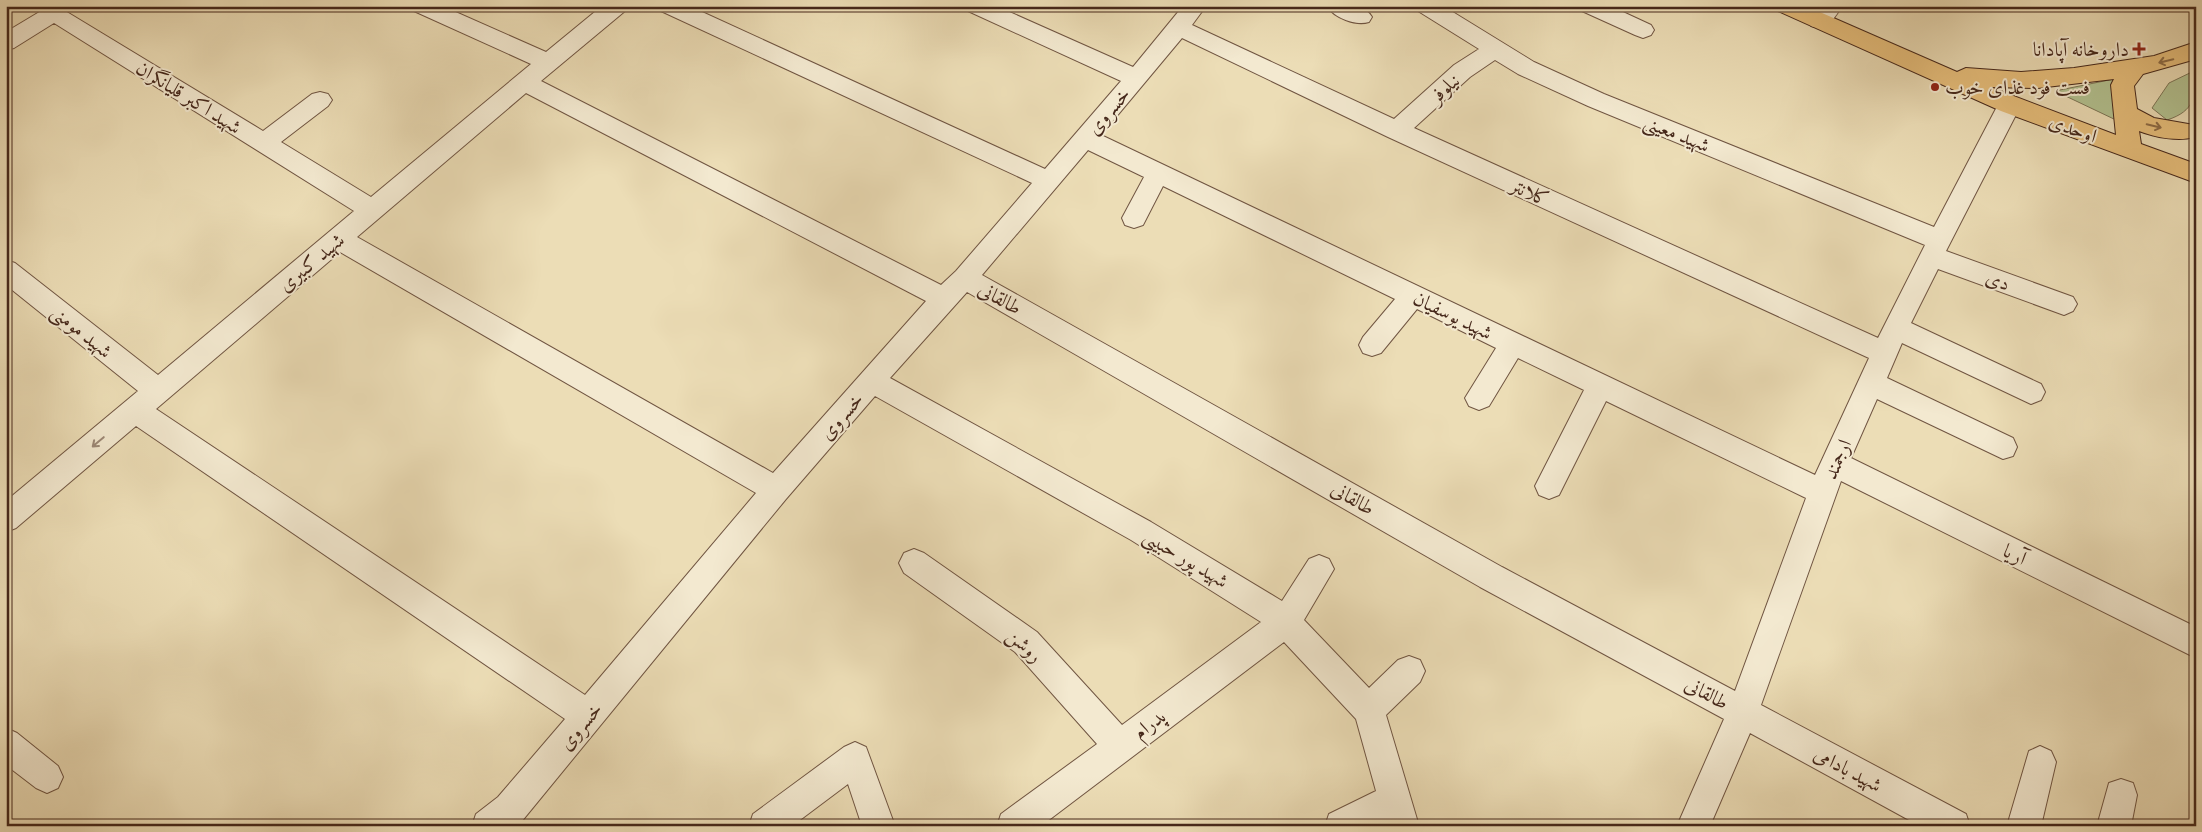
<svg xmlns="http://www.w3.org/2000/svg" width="2202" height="832" viewBox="0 0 2202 832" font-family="'IM FELL Great Primer',Amiri,serif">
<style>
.green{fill:#b3c291;stroke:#7c7556}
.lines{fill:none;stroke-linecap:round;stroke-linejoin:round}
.minor-casing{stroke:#705542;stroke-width:2}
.major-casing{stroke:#46281b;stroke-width:2}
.minor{fill:#f3e9d0;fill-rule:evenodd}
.major{fill:#e6be7b;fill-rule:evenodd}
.oneway{stroke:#8e6c46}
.oneway2{stroke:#9c8876}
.poi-dot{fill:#8f2418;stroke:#f3e9d0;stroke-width:2}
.labels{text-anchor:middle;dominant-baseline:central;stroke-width:4;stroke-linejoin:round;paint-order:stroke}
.poi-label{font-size:20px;fill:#46281b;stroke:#f3e9d0;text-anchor:end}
.street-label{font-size:20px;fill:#46281b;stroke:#f3e9d0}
</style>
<rect width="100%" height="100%" fill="#ecddb6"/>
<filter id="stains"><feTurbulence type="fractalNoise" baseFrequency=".004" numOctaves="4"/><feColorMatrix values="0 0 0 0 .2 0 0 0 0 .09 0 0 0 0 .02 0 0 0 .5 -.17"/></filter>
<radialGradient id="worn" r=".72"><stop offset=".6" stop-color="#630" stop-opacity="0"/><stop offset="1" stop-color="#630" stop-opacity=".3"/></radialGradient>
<!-- green -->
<path class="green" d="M 2196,70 C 2196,96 2195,111 2167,120 L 2152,108 L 2169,83 Z
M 2114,79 L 2116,120 L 2055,91 Z"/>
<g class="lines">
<defs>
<path id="minor" d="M 57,6 L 263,131 L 312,94 L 320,92 L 328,94 L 332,100 L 328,106 L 281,142 L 371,197 L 531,64 L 414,11 L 411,6 L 442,6 L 546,52 L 602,6 L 628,6 L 625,11 L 541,81 L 941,285 L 956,271 L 1032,183 L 661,11 L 658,6 L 689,6 L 1045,169 L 1121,81 L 968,11 L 965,6 L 996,6 L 1133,67 L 1183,6 L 1206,6 L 1192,25 L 1394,119 L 1454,65 L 1479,49 L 1418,11 L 1415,6 L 1443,6 L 1534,62 L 1604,94 L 1934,227 L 2001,99 L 2009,97 L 2017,99 L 2021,105 L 1946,251 L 2073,297 L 2077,304 L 2073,311 L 2064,315 L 1938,269 L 1911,323 L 2041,384 L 2045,392 L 2041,400 L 2031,404 L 1902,343 L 1887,378 L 2013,438 L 2017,447 L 2013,456 L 2003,459 L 1877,399 L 1851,458 L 2196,627 L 2196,658 L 1841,481 L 1761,705 L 1966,814 L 1970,826 L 1920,826 L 1750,733 L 1710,826 L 1677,826 L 1724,719 L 1480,587 L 967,292 L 890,378 L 1151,522 L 1282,601 L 1309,559 L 1319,555 L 1329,559 L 1334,569 L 1304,620 L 1369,688 L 1398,660 L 1409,656 L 1420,660 L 1425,671 L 1420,682 L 1386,715 L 1419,826 L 1386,826 L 1385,822 L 1377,826 L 1325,826 L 1329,814 L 1376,791 L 1356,719 L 1284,642 L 1041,826 L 997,826 L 1001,814 L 1097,744 L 1015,652 L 904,573 L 899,563 L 904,553 L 914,549 L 924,553 L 1037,632 L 1122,725 L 1261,622 L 1131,540 L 875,396 L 786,499 L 522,821 L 515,826 L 472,826 L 476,814 L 498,797 L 565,719 L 136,426 L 16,528 L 6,532 L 6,501 L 138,391 L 6,285 L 6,260 L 15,263 L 158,375 L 354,211 L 54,23 L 14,48 L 6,50 L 6,32 L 46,8 ZM 1182,38 L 1388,137 L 1869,358 L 1815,475 L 1101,135 ZM 1495,60 L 1518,74 L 1588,106 L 1925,245 L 1878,338 L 1414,128 L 1470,77 ZM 526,93 L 926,301 L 773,473 L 357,237 ZM 1088,150 L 1144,177 L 1122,218 L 1125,225 L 1134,228 L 1143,225 L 1163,186 L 1395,299 L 1363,337 L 1359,345 L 1363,353 L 1372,356 L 1381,353 L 1417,309 L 1496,348 L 1465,398 L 1469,406 L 1479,410 L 1489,406 L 1518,358 L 1584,390 L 1535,486 L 1539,495 L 1549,499 L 1559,495 L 1606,401 L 1806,498 L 1735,691 L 1502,567 L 982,275 ZM 340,252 L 756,493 L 585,695 L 156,409 Z
M 1327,6 C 1342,6 1363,2 1372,17 L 1369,22 C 1356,26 1334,18 1327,6 Z
M 1579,6 L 1610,6 L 1651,25 L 1654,30 L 1651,35 L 1643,38 L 1635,35 L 1582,11 Z
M 1819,6 L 1842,6 C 1834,19 1827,31 1811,26 L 1808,21 Z
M 6,728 L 17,733 L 58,766 L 63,777 L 58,788 L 47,793 L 36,788 L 6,765 Z
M 855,742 L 866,747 L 895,826 L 862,826 L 848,784 L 792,826 L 749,826 L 753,814 L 844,747 Z
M 2040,746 L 2051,751 L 2056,762 L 2041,826 L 2007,826 L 2029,751 Z
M 2121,779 L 2133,783 L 2137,795 L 2131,826 L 2097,826 L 2109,783 Z"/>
<path id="major" d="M 1775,6 L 1806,6 L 1957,72 L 1966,68 L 2021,72 L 2074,68 L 2154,56 L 2196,42 L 2196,59 L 2143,74 L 2134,86 L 2137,109 L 2154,118 L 2194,125 L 2194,137 C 2179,142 2154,137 2139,131 L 2141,144 L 2196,164 L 2196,183 L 2001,111 L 1778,11 ZM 2114,79 L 2111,85 L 2116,135 L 1990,87 L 2038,88 Z"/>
</defs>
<!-- minor casing -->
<use href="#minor" class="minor-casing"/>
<!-- major casing -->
<use href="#major" class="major-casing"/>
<!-- minor -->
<use href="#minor" class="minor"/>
<!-- major -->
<use href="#major" class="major"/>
</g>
<!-- one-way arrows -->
<defs><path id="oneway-shaft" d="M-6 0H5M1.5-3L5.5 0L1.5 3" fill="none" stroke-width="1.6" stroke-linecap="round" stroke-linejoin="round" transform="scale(1.25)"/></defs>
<g class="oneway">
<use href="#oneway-shaft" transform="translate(2166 61) rotate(167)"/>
<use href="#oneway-shaft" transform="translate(2154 126) rotate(13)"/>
</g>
<use class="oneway2" href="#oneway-shaft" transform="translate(98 442) rotate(140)"/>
<!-- markers -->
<g class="poi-dot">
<path d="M2136.5 41.5h5v5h5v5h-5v5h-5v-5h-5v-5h5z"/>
<circle cx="1935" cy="87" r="5"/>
</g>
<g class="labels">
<!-- poi labels -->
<g class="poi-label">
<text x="2129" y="49">داروخانه آپادانا</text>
<text x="1945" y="87" text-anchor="start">فست فود غذای خوب</text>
</g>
<!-- street labels -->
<g class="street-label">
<text transform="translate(1444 88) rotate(-42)">نیلوفر</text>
<text transform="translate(189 97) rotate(32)">شهید اکبر قلیانگران</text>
<text transform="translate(1108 111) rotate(-50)">خسروی</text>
<text transform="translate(2073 128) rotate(20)">اوحدی</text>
<text transform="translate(1677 133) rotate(22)">شهید معینی</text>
<text transform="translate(1530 192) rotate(24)">کلانتر</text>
<text transform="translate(311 262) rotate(-40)">شهید کبیری</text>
<text transform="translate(1998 280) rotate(20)">دی</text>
<text transform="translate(1000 298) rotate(29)">طالقانی</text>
<text transform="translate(1453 315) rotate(26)">شهید یوسفیان</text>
<text transform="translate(82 331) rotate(39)">شهید مومنی</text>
<text transform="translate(841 416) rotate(-49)">خسروی</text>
<text transform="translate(1837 459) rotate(-66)">ارجمند</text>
<text transform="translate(1353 498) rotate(30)">طالقانی</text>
<text transform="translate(2015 554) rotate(26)">آریا</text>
<text transform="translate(1186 558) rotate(31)">شهید پور حبیبی</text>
<text transform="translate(1025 645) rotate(42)">روشن</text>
<text transform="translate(1707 693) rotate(28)">طالقانی</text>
<text transform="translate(1149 724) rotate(-37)">پدرام</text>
<text transform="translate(580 726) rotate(-50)">خسروی</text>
<text transform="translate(1848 769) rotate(28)">شهید بادامی</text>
</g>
</g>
<!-- margin -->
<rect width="2202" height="832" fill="none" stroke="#ecddb6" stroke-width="25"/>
<rect x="8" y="8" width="2187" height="817" fill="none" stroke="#46281b" stroke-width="2.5"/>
<rect x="12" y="12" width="2177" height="807" fill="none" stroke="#46281b"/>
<rect width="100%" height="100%" filter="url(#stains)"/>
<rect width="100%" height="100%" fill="url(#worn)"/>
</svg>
